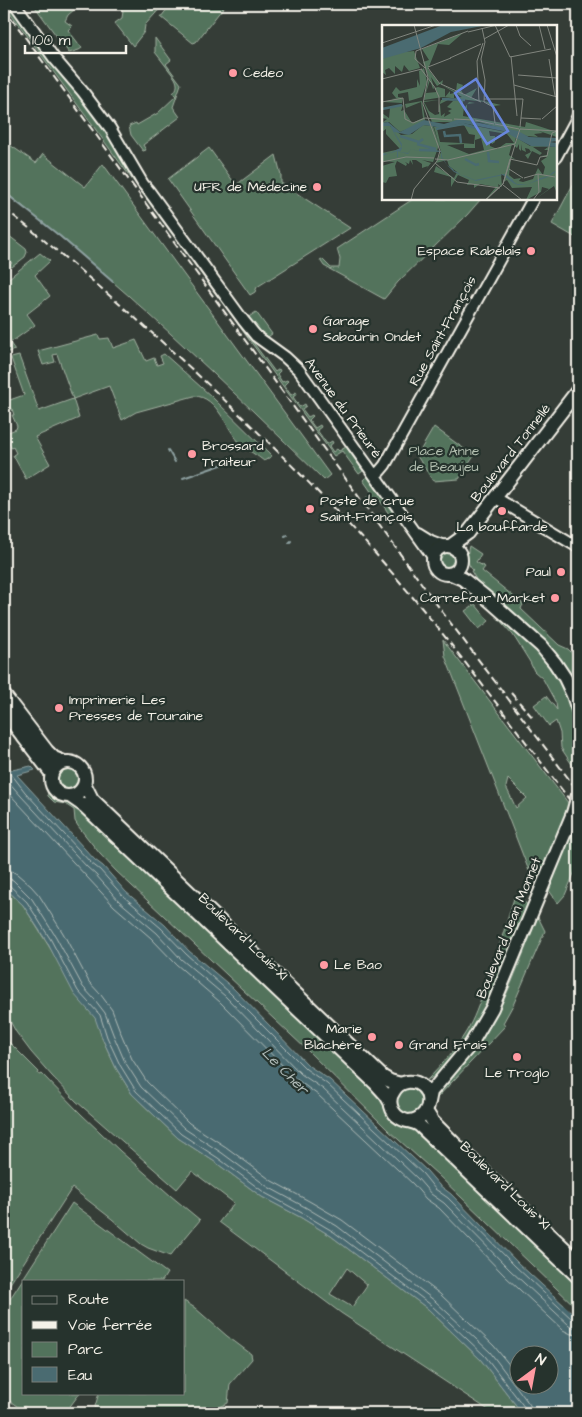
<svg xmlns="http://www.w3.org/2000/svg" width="582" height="1417" viewBox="0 0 582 1417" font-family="'Architects Daughter',sans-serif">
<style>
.green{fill:#52735c;stroke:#a3b2a2;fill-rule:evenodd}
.water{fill:#4a6b71;stroke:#8ea1a1;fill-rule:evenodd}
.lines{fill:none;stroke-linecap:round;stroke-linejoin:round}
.shore{stroke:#b0bbb8;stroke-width:1}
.stream{stroke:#8ea1a1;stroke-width:2}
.minor-casing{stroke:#f4f1e8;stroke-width:14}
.major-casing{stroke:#f4f1e8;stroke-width:16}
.minor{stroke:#26332d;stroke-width:10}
.major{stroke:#26332d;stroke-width:12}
.rail{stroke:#f4f1e8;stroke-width:2;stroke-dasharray:8 4;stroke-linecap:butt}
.major-bridge-casing{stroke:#f4f1e8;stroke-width:16;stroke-linecap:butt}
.major-bridge{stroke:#26332d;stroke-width:12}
.poi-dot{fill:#ff9aa2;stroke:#26332d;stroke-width:2}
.labels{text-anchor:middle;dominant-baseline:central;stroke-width:4.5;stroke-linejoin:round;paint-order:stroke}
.poi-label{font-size:14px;fill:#f4f1e8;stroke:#26332d;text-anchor:start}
.street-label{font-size:14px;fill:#f4f1e8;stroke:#26332d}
.park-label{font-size:14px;fill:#b3bfb0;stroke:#26332d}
.water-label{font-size:15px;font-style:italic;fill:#b0bbb8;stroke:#26332d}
.inset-river{fill:none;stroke:#4a6b71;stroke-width:2.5}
.inset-road{fill:none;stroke:#81857e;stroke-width:1}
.view{fill:#6887de;fill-opacity:0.15;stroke:#6887de;stroke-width:2.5}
.inset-edge{fill:none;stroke:#f4f1e8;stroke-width:2.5}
</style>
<rect width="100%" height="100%" fill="#353d37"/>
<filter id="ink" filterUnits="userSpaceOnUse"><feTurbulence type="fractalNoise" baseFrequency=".02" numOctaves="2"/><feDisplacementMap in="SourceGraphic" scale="10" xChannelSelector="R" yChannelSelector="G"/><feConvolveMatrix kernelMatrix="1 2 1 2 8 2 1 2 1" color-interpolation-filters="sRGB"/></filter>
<g filter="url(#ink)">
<!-- green -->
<path class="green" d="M 4,4 L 12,4 L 79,91 L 239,320 L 237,321 L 275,372 L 279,369 L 280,371 L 277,374 L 282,382 L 287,380 L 288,381 L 284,385 L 291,395 L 296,392 L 297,394 L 293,397 L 300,407 L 305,404 L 306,406 L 302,409 L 308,417 L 312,415 L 313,416 L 309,420 L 315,428 L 320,425 L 321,427 L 317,430 L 327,444 L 332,441 L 333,443 L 329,446 L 333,452 L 337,449 L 339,451 L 346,447 L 363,471 L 359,474 L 342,451 L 334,456 Z
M 33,4 L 87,4 L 78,10 L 75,9 L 68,15 L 65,21 L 72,26 L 68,30 L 82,48 L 79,50 L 69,53 Z
M 121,4 L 164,4 L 145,25 L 144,32 L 133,46 L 115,23 L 122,18 L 123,11 L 120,8 Z
M 171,4 L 226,4 L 196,42 L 193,43 L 161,17 Z
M 155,38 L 171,60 L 166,64 L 181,84 L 173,107 L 180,117 L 143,145 L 146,150 L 143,151 L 131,135 L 129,126 L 136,123 L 137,125 L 158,113 L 176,96 L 173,93 C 178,88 178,84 175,78 L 155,52 Z
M 4,141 L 36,163 L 43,154 L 85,187 L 103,164 L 330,475 L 324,480 C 221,379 117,280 4,191 Z
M 209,148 L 236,185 L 276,155 L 281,175 L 281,183 L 350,228 L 257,287 L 255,292 L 250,295 L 168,179 Z
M 578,175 L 578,239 L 552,224 Z
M 413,199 L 481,199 L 467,215 L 398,282 L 384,299 L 324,266 L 320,260 L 322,259 L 331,268 L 339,268 L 340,259 L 337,249 Z
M 4,232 L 26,249 L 27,252 L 25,257 L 12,267 L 9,266 L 12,263 L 4,255 Z
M 40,253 L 50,261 L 35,275 L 50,296 L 27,314 L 35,325 L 10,343 L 15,350 L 4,353 L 4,282 Z
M 256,312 L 272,334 L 265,339 L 246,319 Z
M 98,335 L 100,339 L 109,338 L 113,348 L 136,340 L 146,361 L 154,358 L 157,365 L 163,363 L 160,356 L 164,354 L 211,396 L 272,456 L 264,461 C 257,455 248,451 242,445 C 226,430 218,396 194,396 L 136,412 L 122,420 L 109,386 L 73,399 L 79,418 L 35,437 L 50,464 L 26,479 L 13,455 L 16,453 L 13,447 L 11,448 L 6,433 L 16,429 L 17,426 L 12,415 L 14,415 L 12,409 L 10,409 L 9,407 L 4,409 L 4,402 L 24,395 L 11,358 L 19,356 L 39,411 L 73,399 L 57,354 L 53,355 L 55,362 L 43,365 L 38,351 Z
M 434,427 L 474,456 L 459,479 L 433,481 L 417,456 Z
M 367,476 L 397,517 L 393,520 L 379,499 L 370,505 L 366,498 L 372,493 L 363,480 Z
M 469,546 L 481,554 L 476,562 L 485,567 L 482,571 L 523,604 L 521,609 L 559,645 L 568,649 L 571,652 L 578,666 L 578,693 L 501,603 L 477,581 L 471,571 L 473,570 C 466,564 467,554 469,546 Z
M437 560a10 10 0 1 1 20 0a10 10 0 1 1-20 0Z
M 475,604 L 489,621 L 479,629 L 465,611 Z
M 496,616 L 499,616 C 516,632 535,647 549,665 C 573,693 582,736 577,772 L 561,748 L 560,733 L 556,721 L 549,726 L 534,705 L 546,696 L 557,710 L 556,703 L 543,679 L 534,671 L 530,662 L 513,635 Z
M 443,640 L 569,804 L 539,881 L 530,865 L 529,871 L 496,786 L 445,656 ZM 508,779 L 527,798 L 516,808 L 506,787 Z
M58 779a11 11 0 1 1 22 0a11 11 0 1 1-22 0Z
M 46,776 C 50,799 56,796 75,803 L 379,1095 L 409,1126 L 418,1132 L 417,1134 L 426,1142 L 426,1143 L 427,1143 L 434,1149 L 435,1148 L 578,1283 L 578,1309 L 438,1175 L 389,1131 L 306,1049 L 116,871 L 100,854 L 78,826 L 75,821 L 74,810 L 65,804 L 54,802 L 48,796 C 47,791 45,781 46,776 Z
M 578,817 L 578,864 L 565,895 L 558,903 L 548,889 L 577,818 L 578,818 Z
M 4,887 L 23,905 L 87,1007 L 96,1018 L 102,1038 L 116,1068 L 132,1094 L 178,1138 L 215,1162 L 262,1197 L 300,1217 L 331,1236 L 428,1309 L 481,1360 L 522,1413 L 493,1413 L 341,1313 L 219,1222 L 234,1203 L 192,1171 L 177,1189 L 76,1101 L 52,1076 L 31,1052 L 16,1032 L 4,1010 ZM 347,1268 L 367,1285 L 352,1307 L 330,1294 Z
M 515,895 L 528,905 L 486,1009 L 472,1033 L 445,1067 L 435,1076 L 427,1080 C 442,1065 455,1050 466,1032 C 474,1019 479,1004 484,990 C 496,959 505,927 515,895 Z
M 538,917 L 545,931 L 514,1003 L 503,1023 L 505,1026 L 435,1100 L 436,1090 C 450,1075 465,1060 477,1045 C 504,1011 521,957 538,917 Z
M 4,1037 L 39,1072 L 38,1074 L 40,1075 L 42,1074 L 81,1114 L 120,1151 L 171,1196 L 200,1220 L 170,1256 L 148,1248 L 141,1244 L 112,1219 L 72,1188 L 4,1293 Z
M 405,1088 C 415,1088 419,1090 423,1100 L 419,1111 L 408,1116 L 397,1109 L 396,1096 Z
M 72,1203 L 167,1273 L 162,1281 L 24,1281 L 24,1393 L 80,1393 L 65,1413 L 34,1413 L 24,1406 L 21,1409 L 4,1397 L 4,1308 Z
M 184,1301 L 195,1308 L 227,1336 L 251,1354 L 252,1359 L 230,1384 L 228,1403 L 218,1408 L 205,1408 L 197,1413 L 93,1413 L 99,1393 L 184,1393 Z"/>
<!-- water -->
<path class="water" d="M 4,759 L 5,766 L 12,770 L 31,766 L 35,770 L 17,775 L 95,860 L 103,866 L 126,892 L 165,925 L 189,951 L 233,988 L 309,1066 L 330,1080 L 427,1171 L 439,1185 L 451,1194 L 518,1263 L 578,1318 L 578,1413 L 522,1413 L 481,1360 L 428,1309 L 331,1236 L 300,1217 L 262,1197 L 215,1162 L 178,1138 L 132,1094 L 116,1068 L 102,1038 L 95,1018 L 74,994 L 47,942 L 23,905 L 4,887 ZM 550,1354 L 550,1384 L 520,1384 L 520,1354 Z"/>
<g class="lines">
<!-- shore -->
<path class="shore" d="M 4,771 L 12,775 L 25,792 L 91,863 L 100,870 L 123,896 L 161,928 L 186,954 L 229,992 L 306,1069 L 327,1084 L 423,1174 L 435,1189 L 448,1198 L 515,1266 L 573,1320 L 578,1322
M 4,779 L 7,780 L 21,796 L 87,867 L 96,875 L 119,901 L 157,933 L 181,959 L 225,996 L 301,1074 L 323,1089 L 418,1179 L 431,1194 L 444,1203 L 510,1270 L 569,1325 L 573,1327 L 578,1328
M 4,788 L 114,906 L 151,938 L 176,964 L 220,1002 L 296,1079 L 318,1095 L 413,1184 L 426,1199 L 439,1208 L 505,1276 L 563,1330 L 571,1334 L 578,1335
M 4,870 L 10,870 L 17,874 L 31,886 L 39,895 L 63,933 L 89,982 L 101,995 L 112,1010 L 120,1031 L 132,1059 L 147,1082 L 189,1123 L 226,1147 L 272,1181 L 309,1201 L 342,1220 L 440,1294 L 494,1346 L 520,1378
M 4,877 L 13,880 L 32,899 L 56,937 L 83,987 L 95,1000 L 105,1013 L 113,1034 L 125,1062 L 141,1087 L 185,1129 L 222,1153 L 268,1187 L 305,1207 L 337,1226 L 435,1301 L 490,1352 L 530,1405 L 532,1413
M 4,883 L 9,885 L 27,902 L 51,940 L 78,991 L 100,1015 L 107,1037 L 120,1065 L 136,1091 L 181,1134 L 218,1158 L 265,1193 L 302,1213 L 334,1232 L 431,1305 L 485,1356 L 525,1408 L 526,1413"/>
<!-- stream -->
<path class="stream" d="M 4,192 L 61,237 L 113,282
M 168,450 L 175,462
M 183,478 L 227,463
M 285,536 L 287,535
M 289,543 L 291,541"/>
<defs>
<path id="minor" d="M 15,4 L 54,58 L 83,92 L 110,128 L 143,184 L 149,191 L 243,320 L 256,336 L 285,357 L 299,370 L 433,557
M 556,157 L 578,116
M 375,475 L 380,471 L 385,465 L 533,199
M 496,498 L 578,547
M 418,533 L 431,541 L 444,546"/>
<path id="major" d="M433 560a14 14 0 1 1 28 0a14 14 0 1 1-28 0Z
M 450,546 L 468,533 L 578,390
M 451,574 L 463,579 L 489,600 L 541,646 L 555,663 L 565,678 L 573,695 L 578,710
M 4,695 L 47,751 L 54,758 L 64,762
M 4,712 L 52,774
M51 779a17 17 0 1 1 34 0a17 17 0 1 1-34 0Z
M 85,785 L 92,799 L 383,1077 L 390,1081 L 401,1084
M 71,797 L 84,806 L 376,1084 L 386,1095 L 390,1102
M 429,1102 L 431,1092 L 471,1044 L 492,1008 L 573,813
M 426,1111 L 433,1122 L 454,1143 L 578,1261
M 409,1121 C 438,1117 432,1079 407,1082 C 401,1083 396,1087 394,1091 C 387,1100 391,1113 400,1118 C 406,1122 413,1121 419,1125 L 578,1277"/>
</defs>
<!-- minor casing -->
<use href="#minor" class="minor-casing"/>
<!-- major casing -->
<use href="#major" class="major-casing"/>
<!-- minor -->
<use href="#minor" class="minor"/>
<!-- major -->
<use href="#major" class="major"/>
<!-- rail -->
<path class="rail" d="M 4,8 L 443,613 L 578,791
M 4,208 C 76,265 146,326 213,389 C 271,444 328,500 381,560 C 451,640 514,727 578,811
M 511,693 L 534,719"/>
<defs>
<path id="major-bridge" d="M 573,813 L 578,795"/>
</defs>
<!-- major-bridge casing -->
<use href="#major-bridge" class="major-bridge-casing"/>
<!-- major-bridge -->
<use href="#major-bridge" class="major-bridge"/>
</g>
</g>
<!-- markers -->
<g class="poi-dot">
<circle cx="233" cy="73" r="5"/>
<circle cx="317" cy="187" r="5"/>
<circle cx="531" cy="251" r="5"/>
<circle cx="313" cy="329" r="5"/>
<circle cx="192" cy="454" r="5"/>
<circle cx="310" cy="509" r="5"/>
<circle cx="502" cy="511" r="5"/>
<circle cx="561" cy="572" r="5"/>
<circle cx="555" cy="598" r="5"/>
<circle cx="59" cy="708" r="5"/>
<circle cx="324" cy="965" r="5"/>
<circle cx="372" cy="1037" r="5"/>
<circle cx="399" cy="1045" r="5"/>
<circle cx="517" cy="1057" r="5"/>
</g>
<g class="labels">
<!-- poi labels -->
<g class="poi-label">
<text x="243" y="73">Cedeo</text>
<text x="307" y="187" text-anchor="end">UFR de Médecine</text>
<text x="521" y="251" text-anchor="end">Espace Rabelais</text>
<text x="323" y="321">Garage<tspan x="323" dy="16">Sabourin Ondet</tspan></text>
<text x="202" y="446">Brossard<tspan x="202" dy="16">Traiteur</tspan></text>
<text x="320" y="501">Poste de crue<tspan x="320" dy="16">Saint-François</tspan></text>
<text x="502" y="527" text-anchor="middle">La bouffarde</text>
<text x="551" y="572" text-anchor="end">Paul</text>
<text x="545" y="598" text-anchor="end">Carrefour Market</text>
<text x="69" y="700">Imprimerie Les<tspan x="69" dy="16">Presses de Touraine</tspan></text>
<text x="334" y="965">Le Bao</text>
<text x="362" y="1029" text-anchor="end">Marie<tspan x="362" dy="16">Blachère</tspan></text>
<text x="409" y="1045">Grand Frais</text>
<text x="517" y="1073" text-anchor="middle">Le Troglo</text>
</g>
<!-- street labels -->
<g class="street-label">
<text transform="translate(443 331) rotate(-61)">Rue Saint-François</text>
<text transform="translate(343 408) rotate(54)">Avenue du Prieuré</text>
<text transform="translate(511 453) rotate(-52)">Boulevard Tonnellé</text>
<text transform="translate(509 928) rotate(-68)">Boulevard Jean Monnet</text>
<text transform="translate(243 937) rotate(44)">Boulevard Louis-XI</text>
<text transform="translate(505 1186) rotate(44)">Boulevard Louis XI</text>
</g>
<!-- park labels -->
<g class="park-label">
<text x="444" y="451">Place Anne<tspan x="444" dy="16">de Beaujeu</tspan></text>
</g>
<!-- water labels -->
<g class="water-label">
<text transform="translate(285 1071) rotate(45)">Le Cher</text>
</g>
</g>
<!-- overview -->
<g transform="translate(382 25)">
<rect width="175" height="175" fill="#353d37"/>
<path d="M 81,8 L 67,20 L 56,19 L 46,44 L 57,58 L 61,55 L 60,60 L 74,67 L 75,58 L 81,60 L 79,65 L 82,70 L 95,63 L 89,73 L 119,80 L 112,81 L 113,83 L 103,77 L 61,72 L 42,75 L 47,53 L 41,37 L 47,35 L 40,24 ZM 49,52 L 55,61 L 58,59 L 80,72 L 72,73 L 72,68 L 68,69 L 68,66 L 63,72 L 63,64 L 56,62 L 53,63 L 55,67 L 44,68 L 48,55 L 51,64 L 52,63 ZM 32,26 L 38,43 L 27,46 L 22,40 L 20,47 L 13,41 L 13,49 L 7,43 L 3,45 L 4,50 L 0,47 L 0,34 L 12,28 ZM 42,43 L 45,57 L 40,72 L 27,76 L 26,67 L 16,69 L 16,72 L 21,73 L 20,78 L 1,77 L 18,73 L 9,74 L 14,73 L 10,68 L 14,62 L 18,66 L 35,62 L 35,54 L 38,61 L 37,46 ZM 57,75 L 42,77 L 47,86 L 53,90 L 57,89 L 57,81 L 59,75 L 66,75 L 58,79 L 59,91 L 63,88 L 62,92 L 69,88 L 66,86 L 70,84 L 65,82 L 71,76 L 66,75 L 81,76 L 81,80 L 83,82 L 87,77 L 93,78 L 85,79 L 85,84 L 82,82 L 81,91 L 143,102 L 144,97 L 175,107 L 175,112 L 157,106 L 161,108 L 152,109 L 156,112 L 145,111 L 97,97 L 50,97 L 41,76 ZM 40,76 L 43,95 L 31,102 L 18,107 L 7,97 L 0,98 L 5,94 L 0,93 L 0,88 L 7,93 L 8,83 L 21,80 L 19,86 L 22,85 L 30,98 L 41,93 L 39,77 L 24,83 L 23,79 ZM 78,98 L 124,107 L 134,112 L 133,119 L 135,113 L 148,121 L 175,122 L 174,166 L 172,161 L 152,175 L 167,164 L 160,162 L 159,167 L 144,175 L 150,162 L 130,163 L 125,155 L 121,157 L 123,151 L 119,149 L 120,162 L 116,159 L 117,163 L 104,174 L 114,162 L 98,159 L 92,163 L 92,159 L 85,160 L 87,155 L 76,150 L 69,162 L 69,152 L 52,147 L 54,141 L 72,153 L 75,147 L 67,141 L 65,135 L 54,138 L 59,127 L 52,102 L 69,102 ZM 82,100 L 87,109 L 93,110 L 92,119 L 79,118 L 78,104 L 79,118 L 58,117 L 55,104 ZM 107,106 L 125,109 L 132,118 L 124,118 L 115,124 L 108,121 L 108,116 L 110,119 L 113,117 L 113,111 L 108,111 ZM 99,113 L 102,125 L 87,129 L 65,120 L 82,119 L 82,123 L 93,123 L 93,115 ZM 130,119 L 135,123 L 137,119 L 137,124 L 139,126 L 140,119 L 140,125 L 144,127 L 143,123 L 147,124 L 149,127 L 143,130 L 146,134 L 150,126 L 158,130 L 160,128 L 151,122 L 166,122 L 162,125 L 166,125 L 165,130 L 159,131 L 165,132 L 159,136 L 163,142 L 161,150 L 156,143 L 151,154 L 141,157 L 137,156 L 139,153 L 132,154 L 127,150 L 129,133 L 133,134 L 127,130 ZM 7,100 L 3,101 L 8,101 L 19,110 L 30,109 L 41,100 L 51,101 L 57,120 L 51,137 L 40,135 L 49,138 L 44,144 L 46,141 L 40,143 L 40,139 L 34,135 L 30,135 L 31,140 L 28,135 L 27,139 L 23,137 L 25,139 L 24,141 L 15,136 L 13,141 L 15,151 L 7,152 L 4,158 L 0,157 L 0,141 L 13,137 L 0,136 L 0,128 L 18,124 L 4,109 L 4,104 L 0,107 L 0,101 Z" fill="#52735c" fill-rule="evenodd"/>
<path d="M 61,0 L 105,0 L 69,7 L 39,23 L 0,34 L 0,23 ZM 78,94 L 136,106 L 147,112 L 175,113 L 175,116 L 168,117 L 175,118 L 175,122 L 149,121 L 121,106 L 80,98 L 61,103 L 42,100 L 27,110 L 12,107 L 20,119 L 20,123 L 18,127 L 26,128 L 29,124 L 36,126 L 47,124 L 59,126 L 60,132 L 65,140 L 71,144 L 72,146 L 75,147 L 79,150 L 83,151 L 93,155 L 122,149 L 126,151 L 128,153 L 130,154 L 132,157 L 135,159 L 146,159 L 159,153 L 167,151 L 171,147 L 175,146 L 166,152 L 146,159 L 136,160 L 131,158 L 121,150 L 94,156 L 79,150 L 72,147 L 65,140 L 59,132 L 59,127 L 37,126 L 29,124 L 26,129 L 18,127 L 16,126 L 16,131 L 15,133 L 15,126 L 0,131 L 0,128 L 6,129 L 20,122 L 8,101 L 0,101 L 0,98 L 6,97 L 18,107 L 42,95 L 62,99 Z" fill="#4a6b71"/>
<path class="inset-river" d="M 60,74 L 83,75M 0,84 L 20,80M 54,104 L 81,99 L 94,103M 62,106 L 63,111 L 78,110 L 79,118M 18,111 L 37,117 L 41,114M 35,119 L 54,124M 37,125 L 54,125M 106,127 L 107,136 L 117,137M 83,134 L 94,140 L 97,139"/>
<path class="inset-road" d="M 113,0 L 128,32 L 169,24M 134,0 L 138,11 L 149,21M 157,0 L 163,24M 165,0 L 175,32M 100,3 L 103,17 L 99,34 L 103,55 L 102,77M 86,7 L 115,0M 102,14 L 127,0M 0,18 L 54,0M 129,31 L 135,91M 68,33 L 99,19M 167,34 L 173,71M 46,42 L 69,33M 43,43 L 33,34 L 34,26 L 86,6M 46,43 L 58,59M 39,44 L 54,64M 136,50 L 175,53M 0,54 L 40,44M 59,59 L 99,77M 132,60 L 175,72M 53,63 L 57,72 L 57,87M 102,74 L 141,74 L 138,102M 97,76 L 95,36 L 101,18M 0,77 L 21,73 L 23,94M 102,77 L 111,82 L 113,98M 43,93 L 70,95M 139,93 L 159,94M 23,94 L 31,98 L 43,93M 72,94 L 92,95M 160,94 L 175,81M 93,95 L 112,99M 113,99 L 137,104M 138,104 L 175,106M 133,119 L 138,104M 53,134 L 66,135 L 133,119M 0,137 L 24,132 L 52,133M 53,138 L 75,157 L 118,163M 127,144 L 141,153M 142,153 L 156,149 L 173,152M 121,160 L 140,175M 29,175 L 32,164 L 55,136 L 58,126 L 41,79 L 46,52 L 32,0M 103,175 L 121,159 L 128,134 L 155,140 L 158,132 L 165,131 L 170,108 L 175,106M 104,175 L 121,159 L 133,120M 151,175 L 157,167 L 156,149"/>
<path class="view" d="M 94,54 L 126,106 L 105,119 L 73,68 Z"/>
<rect width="175" height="175" class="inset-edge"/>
</g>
<!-- margin -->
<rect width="582" height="1417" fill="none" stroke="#26332d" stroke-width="20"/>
<rect x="10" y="10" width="562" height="1397" fill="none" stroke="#f4f1e8" stroke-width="2" filter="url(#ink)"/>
<!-- legend -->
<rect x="22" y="1280" width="162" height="115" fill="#26332d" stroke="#787f78"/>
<rect x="32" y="1296" width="25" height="8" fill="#26332d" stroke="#787f78"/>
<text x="68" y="1304" font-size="15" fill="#f4f1e8">Route</text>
<rect x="32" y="1321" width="25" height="8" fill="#f4f1e8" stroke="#787f78"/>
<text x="68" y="1330" font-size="15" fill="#f4f1e8">Voie ferrée</text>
<rect x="32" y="1342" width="25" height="15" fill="#52735c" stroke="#787f78"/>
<text x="68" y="1354" font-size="15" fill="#f4f1e8">Parc</text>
<rect x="32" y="1367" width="25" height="15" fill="#4a6b71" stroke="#787f78"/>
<text x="68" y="1380" font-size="15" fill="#f4f1e8">Eau</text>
<!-- north arrow -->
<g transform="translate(534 1370) rotate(32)"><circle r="24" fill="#26332d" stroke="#787f78"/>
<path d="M0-4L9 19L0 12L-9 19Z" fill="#ff9aa2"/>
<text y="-8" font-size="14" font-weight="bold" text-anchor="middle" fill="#f4f1e8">N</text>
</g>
<!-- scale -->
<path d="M25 45v8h101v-8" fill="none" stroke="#f4f1e8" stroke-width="2.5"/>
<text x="32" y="45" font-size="15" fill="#f4f1e8" stroke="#26332d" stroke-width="4" paint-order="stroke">100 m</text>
</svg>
